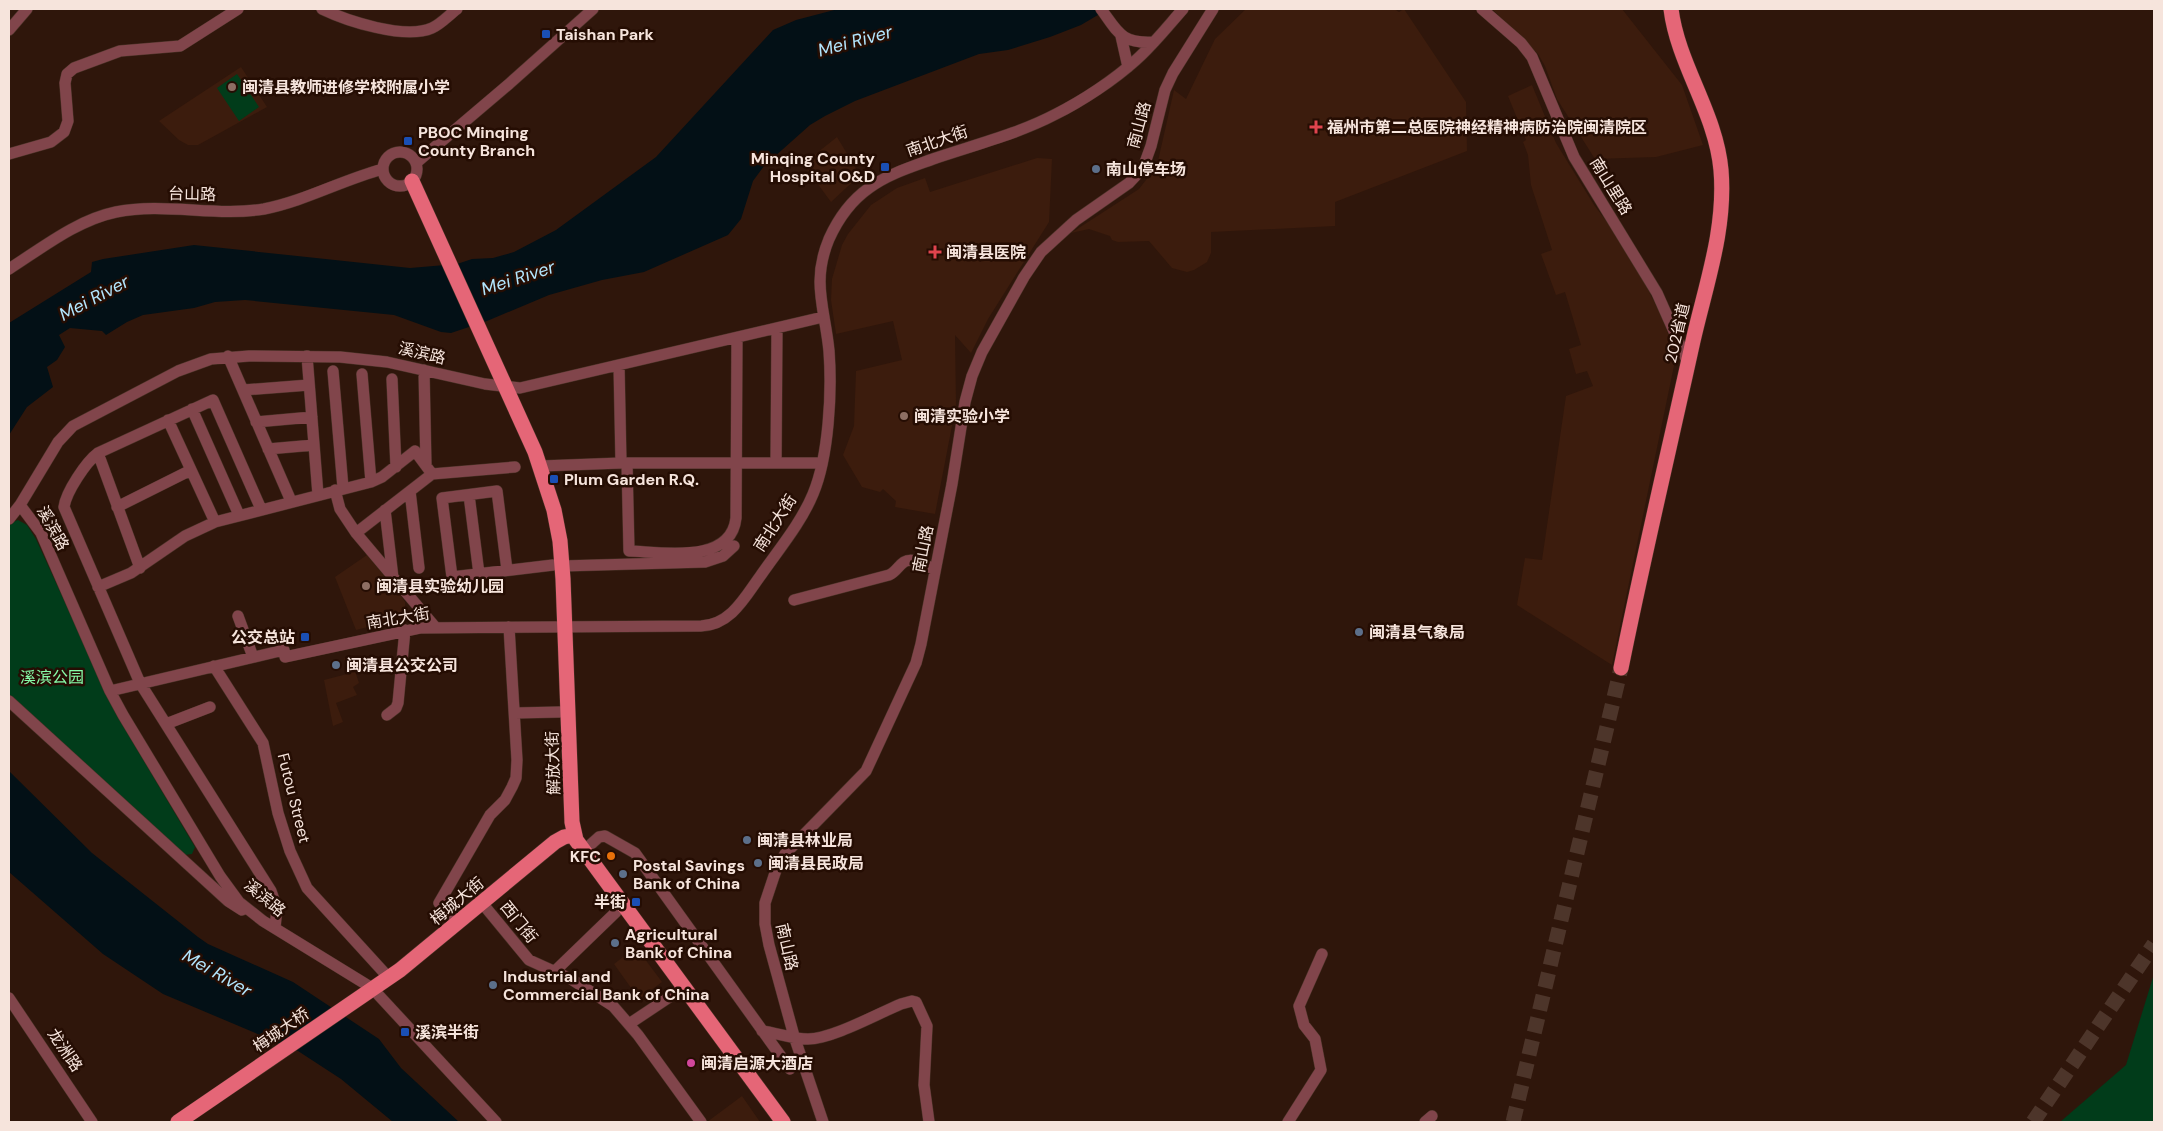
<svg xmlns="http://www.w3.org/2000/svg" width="2163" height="1131" viewBox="0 0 2163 1131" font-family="'DM Sans','Noto Sans SC',sans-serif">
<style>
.built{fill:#3c1c0d}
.green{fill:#013c1a}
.water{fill:#031016}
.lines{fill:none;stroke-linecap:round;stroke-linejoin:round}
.major-tunnel{stroke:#4d352a;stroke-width:15;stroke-dasharray:15 8;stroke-linecap:butt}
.minor-casing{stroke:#4b3328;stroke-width:12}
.major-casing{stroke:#4b3328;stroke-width:16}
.minor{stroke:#81454b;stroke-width:11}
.major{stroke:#e56677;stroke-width:15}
.transit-dot{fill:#1a4fb4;stroke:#250d03;stroke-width:2}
.education-dot{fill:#8d6e63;stroke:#250d03;stroke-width:2}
.health-dot{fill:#e0444e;stroke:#250d03;stroke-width:2}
.service-dot{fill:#5c6f8a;stroke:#250d03;stroke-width:2}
.food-dot{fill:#e8710a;stroke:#250d03;stroke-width:2}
.hotel-dot{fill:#d1479c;stroke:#250d03;stroke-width:2}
.labels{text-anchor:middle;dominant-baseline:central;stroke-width:5;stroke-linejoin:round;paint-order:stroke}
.poi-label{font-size:16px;font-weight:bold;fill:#f6e4dc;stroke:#250d03;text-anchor:start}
.street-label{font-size:16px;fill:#f6e4dc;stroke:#250d03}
.park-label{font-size:16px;fill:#87fba8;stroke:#250d03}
.water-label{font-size:18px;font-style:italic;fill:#b2e6fe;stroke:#250d03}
</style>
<rect width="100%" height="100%" fill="#2f160b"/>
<!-- built -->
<path class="built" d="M 1246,9 L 1394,9 L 1399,12 L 1404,9 L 1466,102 L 1467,151 L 1335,202 L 1335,226 L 1211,232 L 1211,253 L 1207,262 L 1194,270 L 1187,272 L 1172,268 L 1149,241 L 1118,242 L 1112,240 L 1110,236 L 1089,229 L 1071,233 L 1139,189 L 1153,171 L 1158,161 L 1174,90 L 1186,99 L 1215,39 Z
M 1492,9 L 1622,9 L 1682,85 L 1703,145 L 1656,157 L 1595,159 L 1557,99 L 1545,66 L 1538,54 Z
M 241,67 L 267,107 L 198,145 L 188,145 L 179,140 L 159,121 Z
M 1532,85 L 1556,143 L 1594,205 L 1626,247 L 1662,317 L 1676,356 L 1612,665 L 1517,605 L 1525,558 L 1542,560 L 1566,396 L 1593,386 L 1587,371 L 1576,374 L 1569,349 L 1581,345 L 1565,292 L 1556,295 L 1541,254 L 1552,250 L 1531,185 L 1528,155 L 1523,142 L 1526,140 L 1508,96 Z
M 837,137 L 860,175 L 831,202 L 803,164 Z
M 1037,158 L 1052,159 L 1049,222 L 988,319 L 971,353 L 955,335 L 956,405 L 935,514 L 895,507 L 896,501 L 883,489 L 880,492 L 862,487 L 843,455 L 854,426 L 856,371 L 902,360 L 893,321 L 836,334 L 831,300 L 832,279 L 842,245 L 848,234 L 871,205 L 897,188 L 925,178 L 930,192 Z
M 367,555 L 401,596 L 405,602 L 405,609 L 404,614 L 400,619 L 356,630 L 335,577 Z
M 350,656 L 359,683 L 353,687 L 357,695 L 336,703 L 343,722 L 333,726 L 324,680 L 347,674 L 344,658 Z
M 636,947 L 662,982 L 639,999 L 614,964 Z
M 742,1096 L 760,1122 L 707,1122 Z"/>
<!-- green -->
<path class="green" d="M 237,74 L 259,107 L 239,121 L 217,88 Z
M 18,520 L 27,525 L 36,539 L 116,714 L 195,847 L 192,854 L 184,855 L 9,696 L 9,524 Z
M 2154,974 L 2154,1122 L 2060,1122 L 2126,1065 Z"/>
<!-- water -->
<path class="water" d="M 838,9 L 1108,9 L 1081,25 L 1050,37 L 1008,50 L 979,54 L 855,101 L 825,116 L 810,125 L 764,166 L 753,181 L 741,219 L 728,235 L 644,272 L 602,280 L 549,295 L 487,321 L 451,333 L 441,332 L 394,315 L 245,300 L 215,302 L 194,308 L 143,315 L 127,322 L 106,335 L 102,331 L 70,328 L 59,335 L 65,347 L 57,360 L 47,367 L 53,387 L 27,407 L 9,435 L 9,323 L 91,272 L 92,262 L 103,259 L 194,245 L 410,268 L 457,264 L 472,259 L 493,258 L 514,252 L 556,230 L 656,157 L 773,30 L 796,20 Z
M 9,771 L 92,853 L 198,937 L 208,944 L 293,982 L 379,1039 L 401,1068 L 459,1122 L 393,1122 L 341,1079 L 298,1051 L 163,994 L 103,954 L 9,872 Z"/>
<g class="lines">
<!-- major-tunnel -->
<path class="major-tunnel" d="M 1513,1122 L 1621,668
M 2033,1122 L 2154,944"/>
<defs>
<path id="minor" d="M 322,9 C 347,21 405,40 432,28 C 441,24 449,15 457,9
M 1101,9 C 1118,32 1121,44 1154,42
M 1482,9 L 1521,43 L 1532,57 L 1574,157 L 1657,293 L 1688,363
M 9,30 L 27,9
M 1121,36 L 1128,67
M383 169a17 17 0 1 1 34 0a17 17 0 1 1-34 0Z
M 9,154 L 51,142 L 64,132 L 68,121 L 65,83 L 67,74 L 74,68 L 120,51 L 180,46 L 238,9
M 416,163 L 509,84 L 593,9
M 9,269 C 42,248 77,220 116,212 C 164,202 215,217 264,209 C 305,201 342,180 383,169
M 228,356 L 291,501
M 307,356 L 318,495
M 619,365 L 621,463
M 424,370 L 426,466
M 333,371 L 343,488
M 362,374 L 371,482
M 392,379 L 396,467
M 243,390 L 309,385
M 192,409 L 239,515
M 168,420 L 215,522
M 256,422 L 312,417
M 268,449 L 314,445
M 98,453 L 140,568
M 627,463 L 629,551 C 662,552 731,565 736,518 L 737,338
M 776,463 L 777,329
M 541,466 L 621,463 L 821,463
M 335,490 L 340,509 L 356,533 L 436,628
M 410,491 L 419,568
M 469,495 L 479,574
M 117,507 L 191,470
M 261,509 L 213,400 L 98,453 C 86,462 66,492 64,507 L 140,683 L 271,891 L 277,908 L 275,928
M 385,510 L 393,578
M 9,519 L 20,505
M 356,533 L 432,474
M 562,566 L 705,562 L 723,556 L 734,546
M 507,570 L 497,491 L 442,498 L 452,577 L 553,565
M 98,587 L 131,573 L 185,536 L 215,522 L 371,482 L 382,477 L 415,451 L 432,474 L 515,467
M 794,600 L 889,575 C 896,572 898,566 904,562 C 913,556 927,566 935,570
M 238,616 L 253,657
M 214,666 L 263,743 L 278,813 L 290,851 L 307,888 L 389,978
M 110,691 L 284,650 L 285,657 L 420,628 L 701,626 C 731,625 745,597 761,575 C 779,549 801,523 813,494 C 829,456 832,391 829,351 C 825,309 811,282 829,239 C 838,219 852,200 869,188 C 888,174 911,167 933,159 C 974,145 1018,134 1056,114 C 1082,101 1114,80 1136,60 C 1153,45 1168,26 1183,9
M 9,701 L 228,901 L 242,910
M 515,713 L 560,712
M 387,715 L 396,708 L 398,703 L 405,630
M 166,724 L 210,707
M 589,846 L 599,837 L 605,836 L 635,853 L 790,1069
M 482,903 L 529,960 L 571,979 L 613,1006 L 638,1035 L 701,1122
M 456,925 L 439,903 L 490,815 L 505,800 L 512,787 L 516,778 L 517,760 L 509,627
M 554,972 L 616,912
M 9,998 L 92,1122
M 629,1024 L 677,992
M 762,1031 C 777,1033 793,1039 808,1039 C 832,1039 877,1014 901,1004 L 912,1001 L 916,1002 L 927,1026 L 924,1085 L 929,1122
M 496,1122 L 372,988 L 263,921 L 239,902 L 220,876 L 123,715 L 110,691 L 41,533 L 20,505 L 58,442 L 73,426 L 178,371 L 211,359 L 249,356 L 340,357 L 387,362 L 485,384 L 520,388 L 823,317
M 823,1122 L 794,1036 L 769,945 L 765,924 L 765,903 L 776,870 L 785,854 L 866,771 L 916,663 L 921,644 L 952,484 L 965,402 L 972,376 L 982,352 L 1024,277 L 1041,252 L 1076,220 L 1129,183 L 1143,168 L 1151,146 L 1165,90 L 1173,73 L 1213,9
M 1288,1122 L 1321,1070 L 1315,1039 L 1304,1025 L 1299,1006 L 1322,954
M 1425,1122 L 1432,1116"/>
<path id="major" d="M 412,181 L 535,452 L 554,510 L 560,541 L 563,579 L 572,822 L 576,840 L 783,1122
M 1621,668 C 1643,559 1669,450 1693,341 C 1706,284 1726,229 1721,170 C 1716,113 1678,65 1671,9
M 178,1122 L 400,970 L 555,842 L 564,837 L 574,835"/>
</defs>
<!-- minor casing -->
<use href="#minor" class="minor-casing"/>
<!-- major casing -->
<use href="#major" class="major-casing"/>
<!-- minor -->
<use href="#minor" class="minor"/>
<!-- major -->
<use href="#major" class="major"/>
</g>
<!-- markers -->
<g class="transit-dot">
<rect x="541" y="29" width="10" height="10" rx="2.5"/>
<rect x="403" y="136" width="10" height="10" rx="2.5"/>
<rect x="880" y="162" width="10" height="10" rx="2.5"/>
<rect x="549" y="474" width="10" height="10" rx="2.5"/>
<rect x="300" y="632" width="10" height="10" rx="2.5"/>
<rect x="631" y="897" width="10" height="10" rx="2.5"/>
<rect x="400" y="1027" width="10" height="10" rx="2.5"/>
</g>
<g class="education-dot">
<circle cx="232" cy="87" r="5"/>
<circle cx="904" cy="416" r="5"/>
<circle cx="366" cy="586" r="5"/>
</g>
<g class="health-dot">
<path d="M1313.5 119.5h5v5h5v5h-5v5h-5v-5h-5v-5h5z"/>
<path d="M932.5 244.5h5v5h5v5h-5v5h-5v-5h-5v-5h5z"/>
</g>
<g class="service-dot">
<circle cx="1096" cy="169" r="5"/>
<circle cx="1359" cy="632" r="5"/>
<circle cx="336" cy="665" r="5"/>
<circle cx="747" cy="840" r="5"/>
<circle cx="758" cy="863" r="5"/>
<circle cx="623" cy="874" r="5"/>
<circle cx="615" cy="943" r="5"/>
<circle cx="493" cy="985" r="5"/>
</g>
<circle class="food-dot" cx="611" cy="856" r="5"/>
<circle class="hotel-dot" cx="691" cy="1063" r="5"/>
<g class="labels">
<!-- poi labels -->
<g class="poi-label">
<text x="556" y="34">Taishan Park</text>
<text x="242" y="87">闽清县教师进修学校附属小学</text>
<text x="1327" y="127">福州市第二总医院神经精神病防治院闽清院区</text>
<text x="418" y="132">PBOC Minqing<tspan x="418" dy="18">County Branch</tspan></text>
<text x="875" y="158" text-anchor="end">Minqing County<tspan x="875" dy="18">Hospital O&amp;D</tspan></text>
<text x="1106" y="169">南山停车场</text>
<text x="946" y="252">闽清县医院</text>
<text x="914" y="416">闽清实验小学</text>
<text x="564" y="479">Plum Garden R.Q.</text>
<text x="376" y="586">闽清县实验幼儿园</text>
<text x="1369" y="632">闽清县气象局</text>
<text x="295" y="637" text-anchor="end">公交总站</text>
<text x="346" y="665">闽清县公交公司</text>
<text x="757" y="840">闽清县林业局</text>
<text x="601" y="856" text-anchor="end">KFC</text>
<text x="768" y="863">闽清县民政局</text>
<text x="633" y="865">Postal Savings<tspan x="633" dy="18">Bank of China</tspan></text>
<text x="626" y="902" text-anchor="end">半街</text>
<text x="625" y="934">Agricultural<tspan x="625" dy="18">Bank of China</tspan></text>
<text x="503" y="976">Industrial and<tspan x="503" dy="18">Commercial Bank of China</tspan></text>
<text x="415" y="1032">溪滨半街</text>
<text x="701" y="1063">闽清启源大酒店</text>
</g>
<!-- street labels -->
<g class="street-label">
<text transform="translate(1139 125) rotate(-75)">南山路</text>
<text transform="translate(937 141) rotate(-19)">南北大街</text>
<text transform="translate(1611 186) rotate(58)">南山里路</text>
<text transform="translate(192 194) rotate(1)">台山路</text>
<text transform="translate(1677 333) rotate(-77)">202省道</text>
<text transform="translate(422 353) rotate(13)">溪滨路</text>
<text transform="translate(775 523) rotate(-57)">南北大街</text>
<text transform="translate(53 528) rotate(61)">溪滨路</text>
<text transform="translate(923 549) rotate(-79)">南山路</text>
<text transform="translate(398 618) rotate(-9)">南北大街</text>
<text transform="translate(553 763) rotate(-92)">解放大街</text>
<text transform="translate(294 798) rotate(76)">Futou Street</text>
<text transform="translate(265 898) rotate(40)">溪滨路</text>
<text transform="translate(457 901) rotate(-40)">梅城大街</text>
<text transform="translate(519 922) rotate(51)">西门街</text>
<text transform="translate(787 947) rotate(77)">南山路</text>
<text transform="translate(281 1030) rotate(-35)">梅城大桥</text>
<text transform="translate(65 1050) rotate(56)">龙洲路</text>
</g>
<!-- park labels -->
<g class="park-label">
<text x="52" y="677">溪滨公园</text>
</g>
<!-- water labels -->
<g class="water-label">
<text transform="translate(855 41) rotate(-15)">Mei River</text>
<text transform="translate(518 278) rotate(-18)">Mei River</text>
<text transform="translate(94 298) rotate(-28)">Mei River</text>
<text transform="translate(217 973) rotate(30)">Mei River</text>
</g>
</g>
<!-- border -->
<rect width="2163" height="1131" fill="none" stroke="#f6e4dc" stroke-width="20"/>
</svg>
